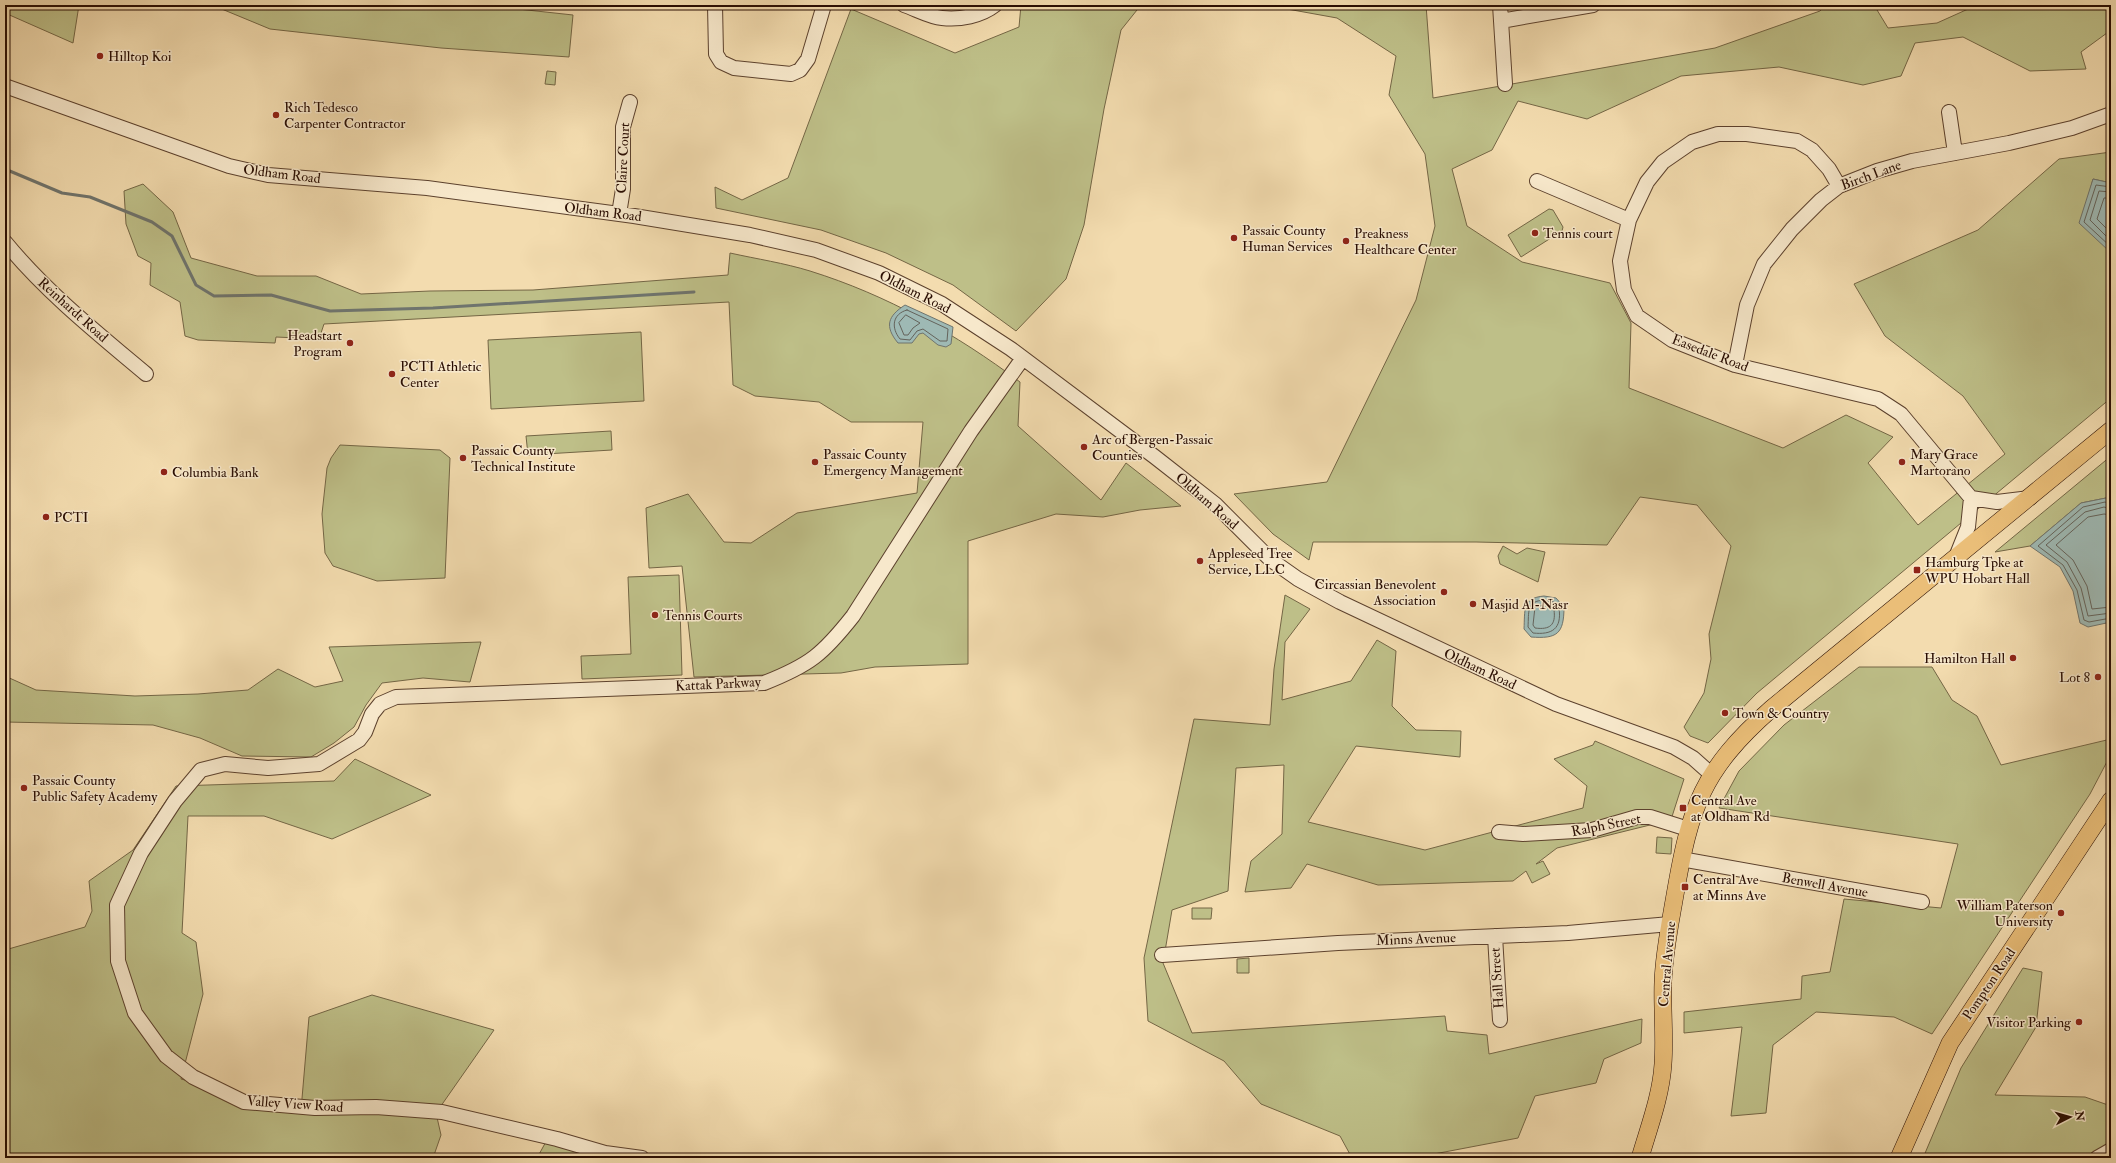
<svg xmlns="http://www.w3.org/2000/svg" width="2116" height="1163" viewBox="0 0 2116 1163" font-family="'IM FELL Double Pica',serif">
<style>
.green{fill:#bebf88;stroke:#746645}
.water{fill:#9eb9b4;stroke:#6f746d}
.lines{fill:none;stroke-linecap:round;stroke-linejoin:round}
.shore{stroke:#64635b;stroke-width:1}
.stream{stroke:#6f746d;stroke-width:3}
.minor-casing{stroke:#5c412d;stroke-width:16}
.major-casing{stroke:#290d02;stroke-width:18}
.minor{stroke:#f7e8cb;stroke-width:14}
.major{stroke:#eabe78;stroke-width:17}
.poi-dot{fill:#8f2418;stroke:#f7e8cb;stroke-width:1.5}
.labels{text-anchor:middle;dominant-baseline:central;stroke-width:3;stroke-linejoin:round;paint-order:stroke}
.poi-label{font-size:14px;fill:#290d02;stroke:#f7e8cb;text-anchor:start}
.street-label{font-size:14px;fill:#290d02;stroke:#f7e8cb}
</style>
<rect width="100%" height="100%" fill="#f3dcaf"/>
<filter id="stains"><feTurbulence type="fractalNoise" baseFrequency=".005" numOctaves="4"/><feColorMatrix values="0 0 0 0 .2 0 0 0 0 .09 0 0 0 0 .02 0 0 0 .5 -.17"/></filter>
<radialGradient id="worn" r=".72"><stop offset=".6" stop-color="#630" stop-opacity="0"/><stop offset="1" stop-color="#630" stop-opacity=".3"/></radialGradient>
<!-- green -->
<path class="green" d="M 5,5 L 79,5 L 73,43 L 5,13 Z
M 212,5 L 481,5 L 573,15 L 569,57 L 441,48 L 270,29 Z
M 1021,5 L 1141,5 L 1121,30 L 1104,109 L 1084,225 L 1066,279 L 1016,331 L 953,285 L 886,253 L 821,230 L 716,208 L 715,187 L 742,200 L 788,178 L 851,9 L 955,53 L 1019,27 Z
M 1265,5 L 1426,5 L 1433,98 L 1715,48 L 1820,11 L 1826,5 L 1874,5 L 1888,28 L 1937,23 L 1977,5 L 2111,5 L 2111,30 L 2081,52 L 2086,69 L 2030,71 L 1963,37 L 1915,43 L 1901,76 L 1863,85 L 1779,67 L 1681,76 L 1587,119 L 1518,101 L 1492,150 L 1452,169 L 1467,226 L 1522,262 L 1610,283 L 1631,323 L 1629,388 L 1783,448 L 1846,415 L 1893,437 L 1868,463 L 1918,525 L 2005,454 L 1963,396 L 1885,336 L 1854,284 L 1978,230 L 2059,159 L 2111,152 L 2111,183 L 2093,179 L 2089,194 L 2111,250 L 2111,398 L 1757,693 L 1708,743 L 1690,736 L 1684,727 L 1704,693 L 1711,659 L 1709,634 L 1731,546 L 1697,505 L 1640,497 L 1607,545 L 1476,542 L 1313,542 L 1309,560 L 1273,534 L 1234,494 L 1327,482 L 1416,300 L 1435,226 L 1425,154 L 1389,95 L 1396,56 L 1337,18 Z
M 547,71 L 556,72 L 555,85 L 545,84 Z
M 143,184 L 173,212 L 191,258 L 257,276 L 316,276 L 361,294 L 430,291 L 533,290 L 728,275 L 730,253 C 757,259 784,263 810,271 C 887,295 956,334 1020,382 L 1018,426 L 1101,500 L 1126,463 L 1181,506 L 1140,510 L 1103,517 L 1056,514 L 968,541 L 968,664 L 875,667 L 841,673 L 694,677 L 682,566 L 649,568 L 646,508 L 688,494 L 724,542 L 751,543 L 797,513 L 917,493 L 923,422 L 851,422 L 819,402 L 755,396 L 733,385 L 729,302 L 324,324 L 319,339 L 276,337 L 275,343 L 198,340 L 185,336 L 180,302 L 150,285 L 151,263 L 138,256 L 126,224 L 124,191 Z
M 1549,209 L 1553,210 L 1563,227 L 1562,231 L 1521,257 L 1508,235 Z
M 641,332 L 644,401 L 491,409 L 488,340 Z
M 611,431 L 612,450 L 528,455 L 526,436 Z
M 340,445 L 440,450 L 450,458 L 445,578 L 377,581 L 333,566 L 325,553 L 322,514 L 327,468 L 331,458 Z
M 2111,456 L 2111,500 L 2106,498 L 2081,503 L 2030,546 L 1995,552 Z
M 1503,546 L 1517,554 L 1527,548 L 1545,552 L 1538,582 L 1500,564 L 1498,556 Z
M 679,575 L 682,675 L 582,679 L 581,656 L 631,654 L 628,577 Z
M 1285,595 L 1310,609 L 1285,642 L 1282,700 L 1351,681 L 1377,640 L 1396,651 L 1392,706 L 1416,730 L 1461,731 L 1460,757 L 1356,746 L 1308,822 L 1425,850 L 1583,808 L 1587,786 L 1554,759 L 1593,745 L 1595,741 L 1684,779 L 1669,826 L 1658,823 L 1557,848 L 1536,864 L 1543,861 L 1550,874 L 1532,883 L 1526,871 L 1513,881 L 1378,885 L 1307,864 L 1291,888 L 1245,892 L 1251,861 L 1282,834 L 1284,765 L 1236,768 L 1228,891 L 1172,910 L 1163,963 L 1192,1033 L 1445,1016 L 1447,1031 L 1487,1035 L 1489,1054 L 1642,1019 L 1641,1043 L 1604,1059 L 1596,1083 L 1535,1096 L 1518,1138 L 1413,1158 L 1352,1158 L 1340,1136 L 1261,1104 L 1224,1061 L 1148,1021 L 1144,958 L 1194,719 L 1270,725 L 1274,669 Z
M 481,642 L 470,682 L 423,678 L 382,683 L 366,705 L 354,727 L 334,743 L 311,757 L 242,756 L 200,738 L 153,725 L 5,722 L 5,676 L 36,690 L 135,696 L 198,694 L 248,690 L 278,669 L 315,687 L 343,681 L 329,647 Z
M 1859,667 L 1932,667 L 1952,700 L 1977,716 L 2001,765 L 2111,739 L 2111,754 L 2090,794 L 1932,1034 L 1894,1017 L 1816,1012 L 1773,1045 L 1766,1113 L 1731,1116 L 1742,1027 L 1684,1033 L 1684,1012 L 1801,999 L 1802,976 L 1830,972 L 1844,899 L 1941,908 L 1958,844 L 1719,808 L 1739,771 L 1784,725 Z
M 355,759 L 431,795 L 332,839 L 264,816 L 188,816 L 182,933 L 196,942 L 203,994 L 181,1079 L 301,1110 L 309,1017 L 372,995 L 494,1030 L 436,1113 L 441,1135 L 433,1158 L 5,1158 L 5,950 L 85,927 L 92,911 L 89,881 L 133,850 L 176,786 L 334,781 Z
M 1657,837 L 1672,838 L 1671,854 L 1656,853 Z
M 1192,908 L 1212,908 L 1211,919 L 1192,919 Z
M 1249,958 L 1249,973 L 1237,973 L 1237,959 Z
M 2023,968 L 2042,972 L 2036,1027 L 1995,1095 L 2085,1097 L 2111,1106 L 2111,1158 L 1923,1158 L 1961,1068 Z
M 548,1138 L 622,1158 L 537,1158 Z"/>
<!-- water -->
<path class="water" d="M 2093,179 L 2111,183 L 2111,250 L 2109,251 L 2079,223 Z
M 905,305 L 953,327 L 951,344 L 946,347 L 938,345 L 923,333 L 919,334 L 912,343 L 898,343 C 884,326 888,316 905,305 Z
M 2106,498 L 2111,500 L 2111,622 L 2088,627 L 2080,623 L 2073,591 L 2060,567 L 2030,546 L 2081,503 Z
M 1544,596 L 1556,598 L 1564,607 C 1564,634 1557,639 1531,637 L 1524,629 C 1525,610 1522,598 1544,596 Z"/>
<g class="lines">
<!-- shore -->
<path class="shore" d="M 2111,187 L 2096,185 L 2084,222 L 2111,247
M 2111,192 L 2099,191 L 2090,220 L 2111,241
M 2111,198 L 2104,198 L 2097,219 L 2111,233
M 907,310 L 948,329 L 947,341 L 940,341 L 923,329 L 917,331 L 910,340 L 900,339 C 891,328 892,314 907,310 Z
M 906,315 L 920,323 L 913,328 L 908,335 L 904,335 L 899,323 Z
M 2111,504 L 2105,502 L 2083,507 L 2038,546 L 2063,565 L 2077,590 L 2084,620 L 2089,622 L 2111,618
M 2111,509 L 2104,507 L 2085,512 L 2046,545 L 2067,562 L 2081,588 L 2088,616 L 2111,613
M 2111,515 L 2104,514 L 2088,517 L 2056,545 L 2073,560 L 2087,586 L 2092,609 L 2111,607
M 1544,600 L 1554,602 L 1559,608 C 1562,629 1552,635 1533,633 L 1528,627 C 1529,612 1526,601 1544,600 Z
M 1544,605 L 1551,606 L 1554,610 C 1556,625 1550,630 1535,628 L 1533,625 L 1535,607 Z"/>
<!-- stream -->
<path class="stream" d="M 5,169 L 62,193 L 90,197 L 152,222 L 172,236 L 196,285 L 214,296 L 271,295 L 330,311 L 433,308 L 694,292"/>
<defs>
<path id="minor" d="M 715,5 L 716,54 L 721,62 L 734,68 L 791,74 L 800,70 L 808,59 L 824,5
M 904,5 C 916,9 930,17 942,18 C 960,20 981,16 995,5
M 1500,5 L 1505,84
M 1501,21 L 1593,5
M 5,86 L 229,166 L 268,175 L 427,188 L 634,216 L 750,235 L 816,250 L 879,273 L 942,304 L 1011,349 L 1155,457 L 1215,504 L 1271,560 L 1298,579 L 1340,602 L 1556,704 L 1674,747 L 1693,758 L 1711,774
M 1949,112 L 1955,153
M 1537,181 L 1629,220
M 1839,186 L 1829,169 L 1812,150 L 1797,141 L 1747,134 L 1718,134 L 1692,142 L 1663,162 L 1647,182 L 1629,220 L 1620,261 L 1624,290 L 1637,316 L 1672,340 L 1735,365 L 1878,399 L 1901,414 L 1971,498 L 1997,502 L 2030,498
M 619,214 L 623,189 L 623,127 L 630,102
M 5,242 C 46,292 96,332 146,374
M 1735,365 L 1747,305 L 1764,264 L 1792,229 L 1821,200 L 1839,186 L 1877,171 L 1912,161 L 2009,143 L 2072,128 L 2111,114
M 1956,557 L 1968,527 L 1971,498
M 1499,832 L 1523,834 L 1592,830 L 1637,817 L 1650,817 L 1688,829
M 1681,859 L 1922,902
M 1495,936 L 1500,1020
M 1162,955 L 1338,943 L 1568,933 L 1670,924
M 642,1158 L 605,1153 L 557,1139 L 442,1112 L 376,1107 L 315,1108 L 244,1102 L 193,1077 L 166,1056 L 135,1013 L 118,961 L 117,905 L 141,853 L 175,801 L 201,770 L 225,764 L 268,768 L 319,764 L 359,740 L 365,732 L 372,714 L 380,704 L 396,697 L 764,683 C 810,665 823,654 853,616 L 971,431 L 1023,358
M 2097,1158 L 2111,1150"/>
<path id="major" d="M 1640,1158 C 1649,1127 1661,1096 1663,1064 C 1665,1037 1662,1009 1663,982 C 1664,953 1670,924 1675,895 C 1690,807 1702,770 1771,709 L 2111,430
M 1899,1158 L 1950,1043 L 2111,800"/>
</defs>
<!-- minor casing -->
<use href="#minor" class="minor-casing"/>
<!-- major casing -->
<use href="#major" class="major-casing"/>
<!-- minor -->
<use href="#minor" class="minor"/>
<!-- major -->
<use href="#major" class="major"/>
</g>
<!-- markers -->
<g class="poi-dot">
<circle cx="100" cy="56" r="4"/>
<circle cx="276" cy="115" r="4"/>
<circle cx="1535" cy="233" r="4"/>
<circle cx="1234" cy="238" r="4"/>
<circle cx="1346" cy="241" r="4"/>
<circle cx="350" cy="343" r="4"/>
<circle cx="392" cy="374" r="4"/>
<circle cx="1084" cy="447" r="4"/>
<circle cx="463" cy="458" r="4"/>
<circle cx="815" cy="462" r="4"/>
<circle cx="1902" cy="462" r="4"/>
<circle cx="164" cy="472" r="4"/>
<circle cx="46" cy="517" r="4"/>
<circle cx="1200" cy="561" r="4"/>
<rect x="1913" y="566" width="8" height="8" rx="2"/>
<circle cx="1444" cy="592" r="4"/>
<circle cx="1473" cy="604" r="4"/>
<circle cx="655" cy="615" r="4"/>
<circle cx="2013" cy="658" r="4"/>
<circle cx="2098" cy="677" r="4"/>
<circle cx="1725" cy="713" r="4"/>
<circle cx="24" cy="788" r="4"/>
<rect x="1679" y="804" width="8" height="8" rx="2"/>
<rect x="1681" y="883" width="8" height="8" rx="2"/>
<circle cx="2061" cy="913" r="4"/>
<circle cx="2079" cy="1022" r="4"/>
</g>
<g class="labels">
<!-- poi labels -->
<g class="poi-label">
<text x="108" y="56">Hilltop Koi</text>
<text x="284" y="107">Rich Tedesco<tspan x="284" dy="16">Carpenter Contractor</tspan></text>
<text x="1242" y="230">Passaic County<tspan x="1242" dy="16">Human Services</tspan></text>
<text x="1354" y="233">Preakness<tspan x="1354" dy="16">Healthcare Center</tspan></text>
<text x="1543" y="233">Tennis court</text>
<text x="342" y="335" text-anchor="end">Headstart<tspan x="342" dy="16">Program</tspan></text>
<text x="400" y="366">PCTI Athletic<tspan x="400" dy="16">Center</tspan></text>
<text x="1092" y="439">Arc of Bergen-Passaic<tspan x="1092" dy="16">Counties</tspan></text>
<text x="471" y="450">Passaic County<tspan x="471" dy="16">Technical Institute</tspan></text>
<text x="823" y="454">Passaic County<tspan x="823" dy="16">Emergency Management</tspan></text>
<text x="1910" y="454">Mary Grace<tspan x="1910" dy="16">Martorano</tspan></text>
<text x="172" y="472">Columbia Bank</text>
<text x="54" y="517">PCTI</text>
<text x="1208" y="553">Appleseed Tree<tspan x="1208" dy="16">Service, LLC</tspan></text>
<text x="1925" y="562">Hamburg Tpke at<tspan x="1925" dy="16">WPU Hobart Hall</tspan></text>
<text x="1436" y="584" text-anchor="end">Circassian Benevolent<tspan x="1436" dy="16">Association</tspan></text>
<text x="1481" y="604">Masjid Al-Nasr</text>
<text x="663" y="615">Tennis Courts</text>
<text x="2005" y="658" text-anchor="end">Hamilton Hall</text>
<text x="2090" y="677" text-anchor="end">Lot 8</text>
<text x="1733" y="713">Town &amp; Country</text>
<text x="32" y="780">Passaic County<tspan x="32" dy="16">Public Safety Academy</tspan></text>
<text x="1691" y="800">Central Ave<tspan x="1691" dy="16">at Oldham Rd</tspan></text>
<text x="1693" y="879">Central Ave<tspan x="1693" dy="16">at Minns Ave</tspan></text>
<text x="2053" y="905" text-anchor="end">William Paterson<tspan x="2053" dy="16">University</tspan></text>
<text x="2071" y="1022" text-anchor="end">Visitor Parking</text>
</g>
<!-- street labels -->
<g class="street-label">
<text transform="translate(623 158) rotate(-87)">Claire Court</text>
<text transform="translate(282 174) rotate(7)">Oldham Road</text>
<text transform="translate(1871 175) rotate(-20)">Birch Lane</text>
<text transform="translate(603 212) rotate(7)">Oldham Road</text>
<text transform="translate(915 292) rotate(27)">Oldham Road</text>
<text transform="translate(73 310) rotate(42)">Reinhardt Road</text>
<text transform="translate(1710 353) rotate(21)">Easedale Road</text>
<text transform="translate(1207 501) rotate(41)">Oldham Road</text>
<text transform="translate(1480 669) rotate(25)">Oldham Road</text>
<text transform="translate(718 684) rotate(-3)">Kattak Parkway</text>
<text transform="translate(1606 825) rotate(-11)">Ralph Street</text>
<text transform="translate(1825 885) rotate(10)">Benwell Avenue</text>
<text transform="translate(1416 939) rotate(-2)">Minns Avenue</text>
<text transform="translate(1667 964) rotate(-85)">Central Avenue</text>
<text transform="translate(1497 978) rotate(-94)">Hall Street</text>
<text transform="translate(1989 984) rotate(-56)">Pompton Road</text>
<text transform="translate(295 1104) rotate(4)">Valley View Road</text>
</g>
</g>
<!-- margin -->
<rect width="2116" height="1163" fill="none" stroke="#f3dcaf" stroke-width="20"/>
<rect x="6" y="6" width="2104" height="1151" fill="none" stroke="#290d02" stroke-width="2"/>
<rect x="10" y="10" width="2096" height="1143" fill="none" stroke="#290d02"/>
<!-- north arrow -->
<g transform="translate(2070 1117) rotate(84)" stroke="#f7e8cb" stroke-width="3" paint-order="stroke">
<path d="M0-3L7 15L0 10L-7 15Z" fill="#290d02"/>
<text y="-6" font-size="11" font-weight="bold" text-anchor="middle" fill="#290d02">N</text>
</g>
<rect width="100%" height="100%" filter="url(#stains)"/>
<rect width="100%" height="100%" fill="url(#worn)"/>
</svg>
